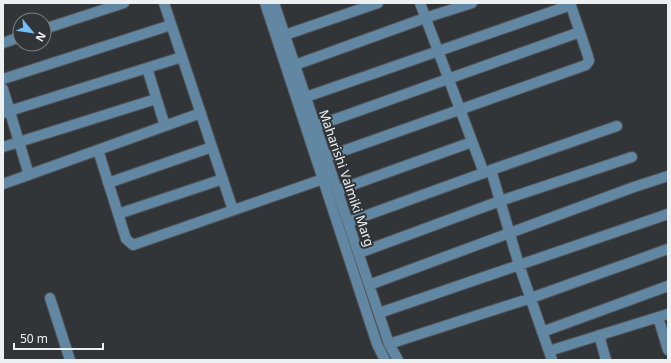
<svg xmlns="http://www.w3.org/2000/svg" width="671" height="363" viewBox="0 0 671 363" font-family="'Noto Sans',sans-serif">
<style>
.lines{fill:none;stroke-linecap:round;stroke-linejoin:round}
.minor-casing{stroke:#4f5356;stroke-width:12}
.minor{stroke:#6287a2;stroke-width:10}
.labels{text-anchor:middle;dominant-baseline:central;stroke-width:4;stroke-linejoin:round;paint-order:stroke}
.street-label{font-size:13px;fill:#edf0f1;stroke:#313538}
</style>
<rect width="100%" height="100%" fill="#313538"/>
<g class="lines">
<defs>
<path id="minor" d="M 164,3 L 233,210
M 265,3 L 377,344 L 385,360
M 274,3 L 389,344 L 398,360
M 420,3 L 484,173
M 44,29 L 124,3
M 285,35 L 378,3
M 3,43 L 20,37
M 295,65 L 425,18 L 472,3
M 147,68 L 165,126
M 3,79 L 171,25
M 3,89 L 29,175
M 306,97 L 571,5
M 3,113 L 182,57
M 316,126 L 580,32
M 3,147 L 156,99
M 98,150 L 126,239 L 133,245 L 329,177
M 326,157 L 586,65 L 589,61 L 588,56 L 570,3
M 108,183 L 212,147
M 3,184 L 201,113
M 338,190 L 472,142
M 118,214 L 223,179
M 348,222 L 489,171
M 359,253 L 500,201 L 632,157
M 369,285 L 634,187 L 668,176
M 50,298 L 70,360
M 379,313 L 668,214
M 658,317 L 668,350
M 542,332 L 668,286
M 599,335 L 606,360
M 389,344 L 531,298 L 668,249
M 549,351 L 668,314
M 552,360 L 519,265 L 491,170 L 617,126"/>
</defs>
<!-- minor casing -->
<use href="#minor" class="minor-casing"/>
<!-- minor -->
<use href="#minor" class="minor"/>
</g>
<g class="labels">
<!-- street labels -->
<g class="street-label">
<text transform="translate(347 178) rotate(71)">Maharishi Valmiki Marg</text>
</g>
</g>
<!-- border -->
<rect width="671" height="363" fill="none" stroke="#edf0f1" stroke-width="8"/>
<!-- north arrow -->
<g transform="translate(32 32) rotate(119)"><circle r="19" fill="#313538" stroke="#7c8082"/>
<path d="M0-3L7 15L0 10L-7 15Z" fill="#74c0f6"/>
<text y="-6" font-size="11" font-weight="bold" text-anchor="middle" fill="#edf0f1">N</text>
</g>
<!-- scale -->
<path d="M14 343v6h89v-6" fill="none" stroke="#edf0f1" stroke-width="2"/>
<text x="20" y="343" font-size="12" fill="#edf0f1" stroke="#313538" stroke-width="3" paint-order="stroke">50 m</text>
</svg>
